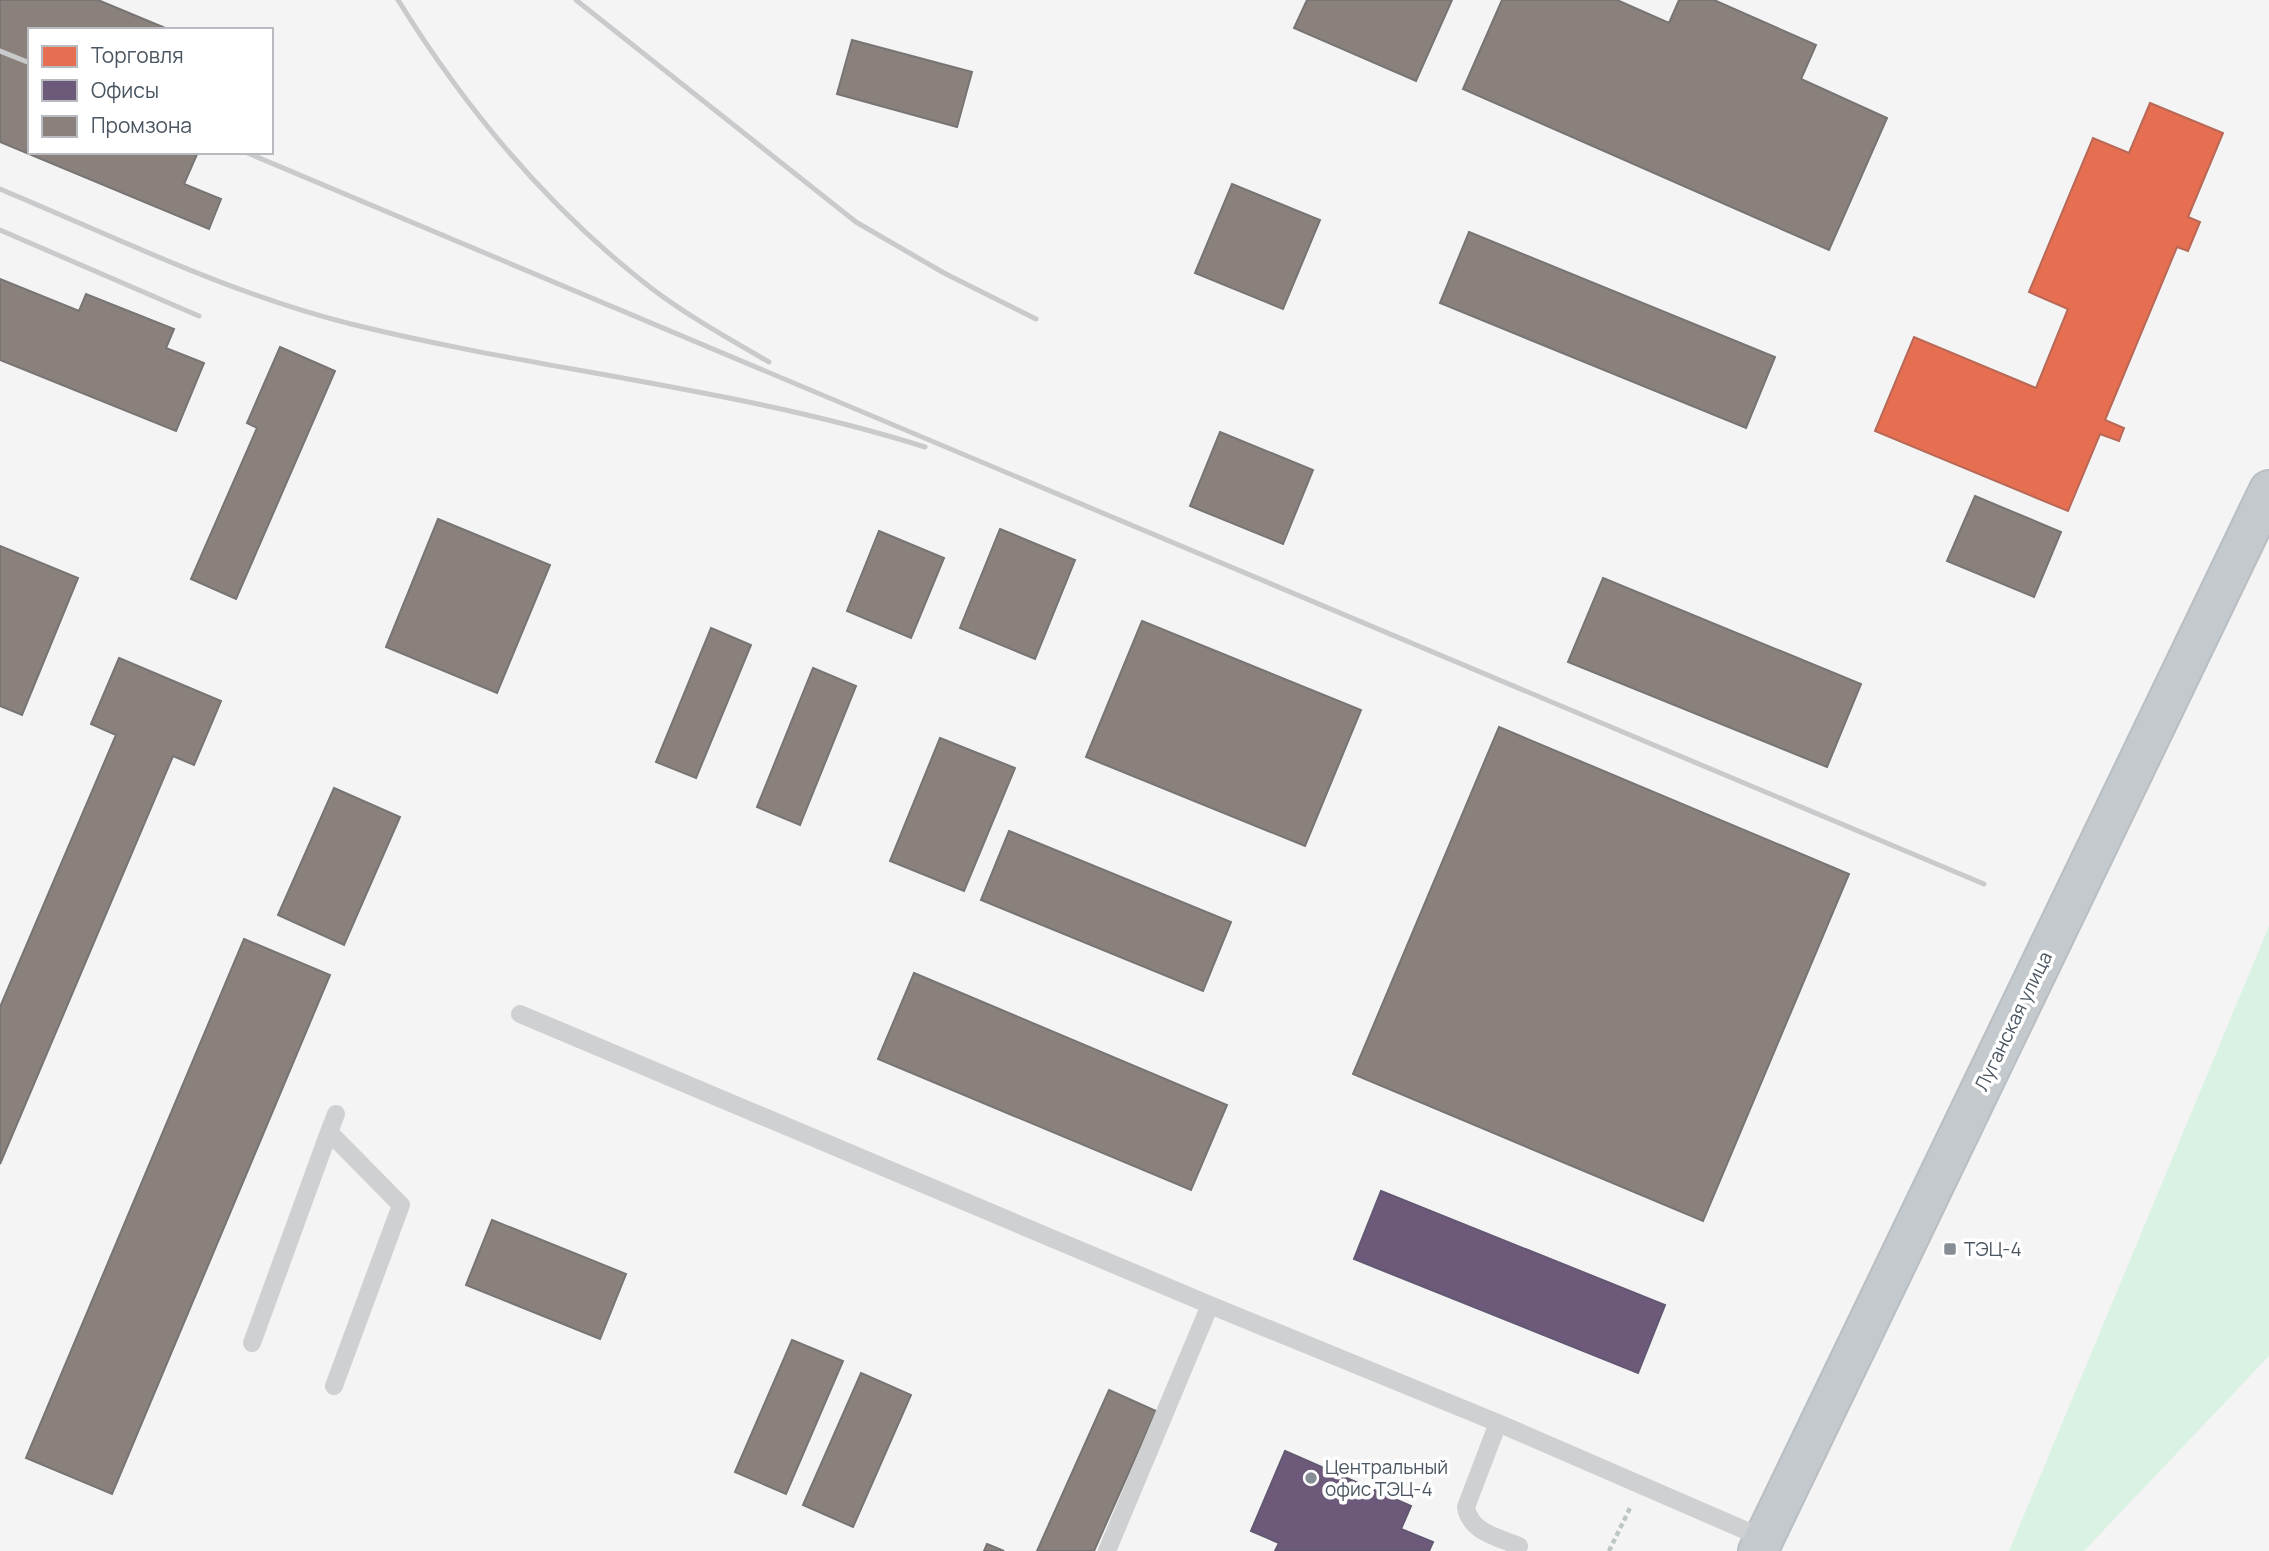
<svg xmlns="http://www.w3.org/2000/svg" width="2269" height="1551" viewBox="0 0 2269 1551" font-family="Manrope,sans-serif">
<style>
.green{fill:#d9f2e3}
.shops{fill:#e76f51;stroke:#b86856;stroke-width:2}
.offices{fill:#6d597a;stroke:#625872;stroke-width:2}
.industry{fill:#8a817c;stroke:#777474;stroke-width:2}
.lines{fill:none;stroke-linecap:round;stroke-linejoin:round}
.trunk-casing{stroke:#b9bec3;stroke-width:42}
.path{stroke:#bcc7c4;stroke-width:4.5;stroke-dasharray:5 3.5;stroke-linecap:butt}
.service{stroke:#ced0d2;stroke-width:18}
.trunk{stroke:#c4c9cd;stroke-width:38}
.rail{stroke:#c9cacc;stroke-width:5}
.poi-dot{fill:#868d94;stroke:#fff;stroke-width:2.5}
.labels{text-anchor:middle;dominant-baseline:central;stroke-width:7;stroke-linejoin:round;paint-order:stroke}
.street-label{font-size:19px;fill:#4a5661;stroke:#fff}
.poi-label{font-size:19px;fill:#4a5661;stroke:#fff;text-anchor:start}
</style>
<rect width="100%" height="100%" fill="#f4f4f4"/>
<!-- green -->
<path class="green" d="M 2269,926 L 2269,1356 L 2084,1551 L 2009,1551 Z"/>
<!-- shops -->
<path class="shops" d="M 2150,103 L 2223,133 L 2188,217 L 2200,222 L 2188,251 L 2177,247 L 2105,420 L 2124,428 L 2119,441 L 2100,434 L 2068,511 L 1875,431 L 1914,337 L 2036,388 L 2068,309 L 2029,292 L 2093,138 L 2129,153 Z"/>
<!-- offices -->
<path class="offices" d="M 1381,1191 L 1665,1305 L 1638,1373 L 1354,1259 Z
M 1285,1451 L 1411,1506 L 1401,1529 L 1433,1542 L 1429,1551 L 1275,1551 L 1279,1543 L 1251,1531 Z"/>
<!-- industry -->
<path class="industry" d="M 0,0 L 98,0 L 170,30 L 30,30 L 30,152 L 198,152 L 184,184 L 221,199 L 209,229 L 0,142 Z
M 1307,0 L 1452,0 L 1416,81 L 1294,28 Z
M 1502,0 L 1617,0 L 1669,23 L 1679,0 L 1714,0 L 1816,45 L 1801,79 L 1887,118 L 1829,250 L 1463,89 Z
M 852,40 L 972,72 L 957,127 L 837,94 Z
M 1232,184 L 1320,220 L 1283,309 L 1195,273 Z
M 1469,232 L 1775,357 L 1746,428 L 1440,303 Z
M 0,279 L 79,311 L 86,294 L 174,329 L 166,348 L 204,363 L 176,431 L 0,360 Z
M 280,347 L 335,371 L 236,599 L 191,579 L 257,428 L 247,423 Z
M 1220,432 L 1313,470 L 1283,544 L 1190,506 Z
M 1975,496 L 2061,532 L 2034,597 L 1947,561 Z
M 438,519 L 550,565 L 497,693 L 386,647 Z
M 1000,529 L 1075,560 L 1035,659 L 960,628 Z
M 879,531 L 944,558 L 911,638 L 847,611 Z
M 0,546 L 78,578 L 22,715 L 0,706 Z
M 1603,578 L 1861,684 L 1827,767 L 1568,662 Z
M 1142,621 L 1361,710 L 1305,846 L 1086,757 Z
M 711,628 L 751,645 L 696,778 L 656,762 Z
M 119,658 L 221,701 L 194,765 L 173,756 L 0,1164 L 0,1007 L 116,735 L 91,724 Z
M 813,668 L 856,686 L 800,825 L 757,807 Z
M 1499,727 L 1849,874 L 1703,1221 L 1353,1074 Z
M 940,738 L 1015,768 L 964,891 L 890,861 Z
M 334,788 L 400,817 L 344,945 L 278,915 Z
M 1009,831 L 1231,922 L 1203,991 L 981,900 Z
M 244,939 L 330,975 L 112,1494 L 26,1458 Z
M 914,973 L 1227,1105 L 1191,1190 L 878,1059 Z
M 492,1220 L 626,1274 L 600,1339 L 466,1285 Z
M 792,1340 L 843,1361 L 786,1494 L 735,1472 Z
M 861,1373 L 911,1395 L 853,1527 L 803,1505 Z
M 1109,1390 L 1156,1411 L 1094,1551 L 1037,1551 Z
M 987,1544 L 1004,1551 L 984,1551 Z"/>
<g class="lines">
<defs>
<path id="trunk" d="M 1758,1551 L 2269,490"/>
</defs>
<!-- trunk casing -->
<use href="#trunk" class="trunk-casing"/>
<!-- path -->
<path class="path" d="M 1609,1551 L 1630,1508"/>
<!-- service -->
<path class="service" d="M 520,1014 L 1210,1305 L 1498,1423 L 1763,1538
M 252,1343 L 329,1132
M 334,1386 L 401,1205 L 329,1132 L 336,1114
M 1498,1423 L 1466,1507 C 1470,1532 1497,1537 1519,1546 L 1517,1551
M 1107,1551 L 1210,1305"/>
<!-- trunk -->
<use href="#trunk" class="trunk"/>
<!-- rail -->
<path class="rail" d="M 398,0 C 465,108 549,209 651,288 C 688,316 729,339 769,362
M 576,0 L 856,222 L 944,273 L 1036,319
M 0,51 L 30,63
M 245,152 L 1984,884
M 0,189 C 115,237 230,294 351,324 C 541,371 738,388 925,447
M 0,230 L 199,316"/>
</g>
<!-- markers -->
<g class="poi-dot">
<rect x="1943" y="1242" width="14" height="14" rx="3.5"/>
<circle cx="1311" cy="1478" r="7"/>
</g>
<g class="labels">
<!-- street labels -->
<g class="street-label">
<text transform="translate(2013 1021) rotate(-64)">Луганская улица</text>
</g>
<!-- poi labels -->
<g class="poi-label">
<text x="1964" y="1249">ТЭЦ-4</text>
<text x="1325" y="1467">Центральный<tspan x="1325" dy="22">офис ТЭЦ-4</tspan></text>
</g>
</g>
<!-- legend -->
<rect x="28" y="28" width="245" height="126" fill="#ffffff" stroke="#b7bbc0" stroke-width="2"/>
<rect x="42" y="46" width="35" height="21" fill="#e76f51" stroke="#b7bbc0" stroke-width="2"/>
<text x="91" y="63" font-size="21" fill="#4a5661">Торговля</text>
<rect x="42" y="80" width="35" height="21" fill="#6d597a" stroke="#b7bbc0" stroke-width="2"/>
<text x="91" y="98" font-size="21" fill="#4a5661">Офисы</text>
<rect x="42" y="116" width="35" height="21" fill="#8a817c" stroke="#b7bbc0" stroke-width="2"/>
<text x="91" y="133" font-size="21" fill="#4a5661">Промзона</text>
</svg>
